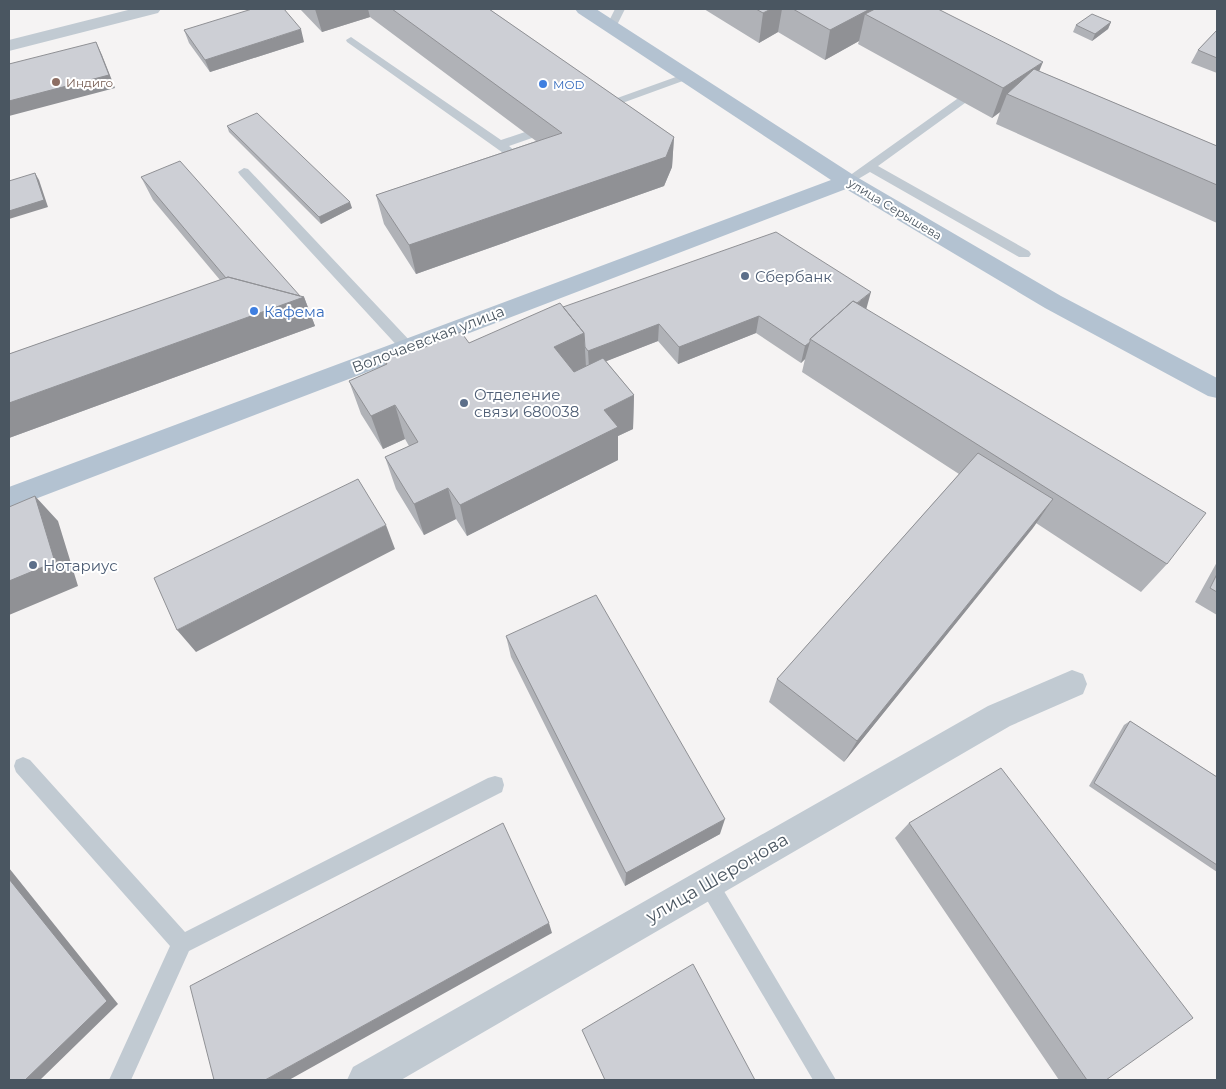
<svg xmlns="http://www.w3.org/2000/svg" width="1226" height="1089" viewBox="0 0 1226 1089" font-family="Montserrat,sans-serif">
<style>
.lines{fill:none;stroke-linecap:round;stroke-linejoin:round}
.service{fill:#c1cad2;fill-rule:evenodd}
.minor{fill:#c1cad2;fill-rule:evenodd}
.primary{fill:#b3c2d1;fill-rule:evenodd}
.wall{fill:#b0b2b7}
.shaded-wall{fill:#909195}
.building{fill:#cdcfd5;stroke:#909195}
.education-dot{fill:#8d6e63;stroke:#fff;stroke-width:2}
.shop-dot{fill:#3f7fe0;stroke:#fff;stroke-width:2}
.service-dot{fill:#5c6f8a;stroke:#fff;stroke-width:2}
.labels{text-anchor:middle;dominant-baseline:central;stroke-width:4;stroke-linejoin:round;paint-order:stroke}
.far-education-label{font-size:12px;fill:#785e54;stroke:#fff;text-anchor:start}
.far-shop-label{font-size:12px;fill:#366cbe;stroke:#fff;text-anchor:start}
.far-street-label{font-size:12px;fill:#4a5661;stroke:#fff}
.service-label{font-size:15px;fill:#4e5e75;stroke:#fff;text-anchor:start}
.shop-label{font-size:15px;fill:#366cbe;stroke:#fff;text-anchor:start}
.street-label{font-size:15px;fill:#4a5661;stroke:#fff}
.near-street-label{font-size:18px;fill:#4a5661;stroke:#fff}
</style>
<rect width="100%" height="100%" fill="#f5f3f3"/>
<g class="lines">
<!-- service -->
<path class="service" d="M 615,9 L 625,9 L 615,29 L 607,29 L 606,27 Z
M 351,37 L 501,140 L 528,131 L 532,132 L 534,135 L 532,138 L 509,146 L 521,156 C 517,162 506,166 499,164 L 497,161 L 506,155 L 347,42 L 346,40 Z
M 687,73 L 691,74 L 693,76 L 691,78 L 603,110 L 599,111 L 593,108 L 595,106 Z
M 961,98 L 965,99 L 967,101 L 965,103 L 878,166 L 1029,251 L 1031,254 L 1029,257 L 1019,257 L 870,172 L 848,185 L 842,181 L 957,99 Z
M 244,168 L 248,169 L 412,343 L 414,347 L 412,351 L 407,352 L 402,351 L 240,175 L 238,172 Z
M 23,757 L 30,760 L 185,932 L 488,778 L 495,776 L 502,778 L 504,785 L 502,792 L 189,951 L 131,1080 L 109,1080 L 170,946 L 16,772 L 14,766 L 16,760 Z
M 708,873 L 715,876 L 836,1080 L 813,1080 L 701,890 L 698,883 L 701,876 Z"/>
<!-- minor -->
<path class="minor" d="M 132,9 L 161,9 L 158,13 L 9,51 L 9,40 Z
M 1072,670 L 1083,674 L 1087,684 L 1083,694 L 1010,726 L 401,1080 L 347,1080 L 353,1067 L 988,706 Z"/>
<!-- primary -->
<path class="primary" d="M 575,9 L 596,9 L 855,176 L 1061,296 L 1217,378 L 1217,398 L 1208,396 L 1045,308 L 846,189 L 9,509 L 9,487 L 831,180 L 578,13 Z"/>
</g>
<!-- wall -->
<path class="wall" d="M 300,9 L 489,9 L 674,137 L 672,167 L 664,186 L 416,274 L 384,224 L 376,195 L 536,141 L 370,17 L 322,32 Z
M 704,9 L 938,9 L 1039,71 L 1217,146 L 1217,223 L 996,124 L 1000,112 L 992,118 L 858,44 L 859,41 L 825,60 L 778,32 L 759,43 Z
M 1111,22 L 1108,29 L 1092,41 L 1073,32 L 1076,25 Z
M 184,30 L 304,42 L 210,72 L 189,43 Z
M 1217,30 L 1217,73 L 1191,63 L 1198,50 Z
M 227,126 L 352,208 L 321,224 L 229,132 Z
M 141,177 L 300,296 L 304,297 L 315,326 L 9,438 L 9,354 L 220,280 L 153,200 Z
M 563,307 L 866,309 L 1167,564 L 1141,592 L 1036,523 L 844,762 L 769,702 L 777,679 L 959,474 L 802,372 L 805,359 L 801,363 L 756,333 L 678,364 L 658,341 L 606,361 L 634,395 L 633,429 L 618,436 L 618,460 L 467,536 L 456,519 L 424,535 L 396,489 L 385,457 L 409,446 L 405,439 L 383,449 L 361,414 L 349,381 L 385,365 L 383,357 L 423,348 L 469,343 Z
M 1217,562 L 1217,615 L 1195,602 Z
M 506,636 L 720,834 L 625,886 L 511,657 Z
M 1130,721 L 1217,777 L 1217,872 L 1089,786 L 1124,725 Z
M 909,823 L 1106,1080 L 1059,1080 L 895,838 Z"/>
<!-- shaded-wall -->
<path class="shaded-wall" d="M 315,9 L 368,9 L 370,17 L 322,32 Z
M 771,9 L 782,9 L 778,32 L 759,43 L 763,13 Z
M 870,9 L 879,9 L 865,14 L 859,41 L 825,60 L 830,30 Z
M 1111,22 L 1108,29 L 1092,41 L 1095,34 Z
M 301,29 L 304,42 L 210,72 L 205,60 Z
M 96,42 L 102,55 L 115,88 L 9,116 L 9,101 Z
M 1043,62 L 1031,91 L 1007,94 L 1000,112 L 992,118 L 1003,88 Z
M 674,137 L 672,167 L 664,186 L 416,274 L 409,245 Z
M 35,173 L 39,180 L 48,207 L 9,219 L 9,211 Z
M 350,202 L 352,208 L 321,224 L 319,217 Z
M 871,292 L 866,310 L 812,340 Z
M 304,297 L 315,326 L 9,438 L 9,403 Z
M 759,316 L 756,333 L 678,364 L 679,347 Z
M 659,324 L 658,341 L 589,368 L 588,351 Z
M 584,333 L 586,367 L 556,381 L 554,347 Z
M 810,342 L 805,359 L 801,363 L 805,346 Z
M 634,395 L 633,429 L 618,436 L 618,460 L 467,536 L 460,505 L 604,410 Z
M 395,405 L 405,439 L 383,449 L 371,416 Z
M 448,488 L 456,519 L 424,535 L 414,504 Z
M 35,496 L 58,521 L 78,586 L 9,615 L 9,581 Z
M 1053,499 L 1033,528 L 844,762 L 857,741 Z
M 386,525 L 395,549 L 196,652 L 177,630 Z
M 725,819 L 720,834 L 625,886 L 626,873 Z
M 9,868 L 118,1004 L 40,1080 L 25,1080 L 9,879 Z
M 549,923 L 552,933 L 289,1080 L 265,1080 Z"/>
<!-- building -->
<path class="building" d="M 252,9 L 284,9 L 301,29 L 205,60 L 184,30 Z
M 392,9 L 489,9 L 674,137 L 666,157 L 409,245 L 376,195 L 562,133 Z
M 756,9 L 771,9 L 763,13 Z
M 793,9 L 870,9 L 830,30 Z
M 875,9 L 938,9 L 1043,62 L 1003,88 L 865,14 Z
M 1092,14 L 1111,22 L 1095,34 L 1076,25 Z
M 1217,30 L 1217,58 L 1198,50 Z
M 96,42 L 109,75 L 9,101 L 9,64 Z
M 1034,69 L 1217,146 L 1217,185 L 1007,94 Z
M 257,113 L 350,202 L 319,217 L 227,126 Z
M 180,161 L 300,296 L 228,277 L 226,278 L 141,177 Z
M 35,173 L 44,200 L 9,211 L 9,181 Z
M 776,232 L 871,292 L 857,303 L 853,301 L 810,339 L 810,342 L 805,346 L 759,316 L 679,347 L 659,324 L 588,351 L 585,347 L 584,333 L 563,307 Z
M 228,277 L 304,297 L 9,403 L 9,354 Z
M 853,301 L 1206,513 L 1167,564 L 810,339 Z
M 560,303 L 584,333 L 554,347 L 574,372 L 603,358 L 634,395 L 604,410 L 618,427 L 460,505 L 448,488 L 414,504 L 385,457 L 418,442 L 395,405 L 371,416 L 349,381 L 387,364 L 383,357 L 419,342 L 423,348 L 461,332 L 469,343 Z
M 978,453 L 1053,499 L 857,741 L 777,679 Z
M 358,479 L 386,525 L 177,630 L 154,578 Z
M 35,496 L 55,562 L 9,581 L 9,507 Z
M 1217,574 L 1217,592 L 1210,588 Z
M 596,595 L 725,819 L 626,873 L 506,636 Z
M 1130,721 L 1217,777 L 1217,865 L 1094,783 Z
M 1001,768 L 1193,1018 L 1106,1080 L 1087,1080 L 909,823 Z
M 503,823 L 549,923 L 265,1080 L 214,1080 L 190,986 Z
M 9,879 L 107,1001 L 25,1080 L 9,1080 Z
M 693,964 L 755,1080 L 605,1080 L 582,1030 Z"/>
<!-- markers -->
<circle class="education-dot" cx="56" cy="82" r="5"/>
<g class="shop-dot">
<circle cx="543" cy="84" r="5"/>
<circle cx="254" cy="311" r="5"/>
</g>
<g class="service-dot">
<circle cx="745" cy="276" r="5"/>
<circle cx="464" cy="403" r="5"/>
<circle cx="33" cy="565" r="5"/>
</g>
<g class="labels">
<!-- far-education labels -->
<g class="far-education-label">
<text x="66" y="82">Индиго</text>
</g>
<!-- far-shop labels -->
<g class="far-shop-label">
<text x="553" y="84">MOD</text>
</g>
<!-- far-street labels -->
<g class="far-street-label">
<text transform="translate(895 209) rotate(31)">улица Серышева</text>
</g>
<!-- service labels -->
<g class="service-label">
<text x="755" y="276">Сбербанк</text>
<text x="474" y="394">Отделение<tspan x="474" dy="17">связи 680038</tspan></text>
<text x="43" y="565">Нотариус</text>
</g>
<!-- shop labels -->
<g class="shop-label">
<text x="264" y="311">Кафема</text>
</g>
<!-- street labels -->
<g class="street-label">
<text transform="translate(428 339) rotate(-21)">Волочаевская улица</text>
</g>
<!-- near-street labels -->
<g class="near-street-label">
<text transform="translate(717 878) rotate(-30)">улица Шеронова</text>
</g>
</g>
<!-- border -->
<rect width="1226" height="1089" fill="none" stroke="#4a5661" stroke-width="20"/>
</svg>
